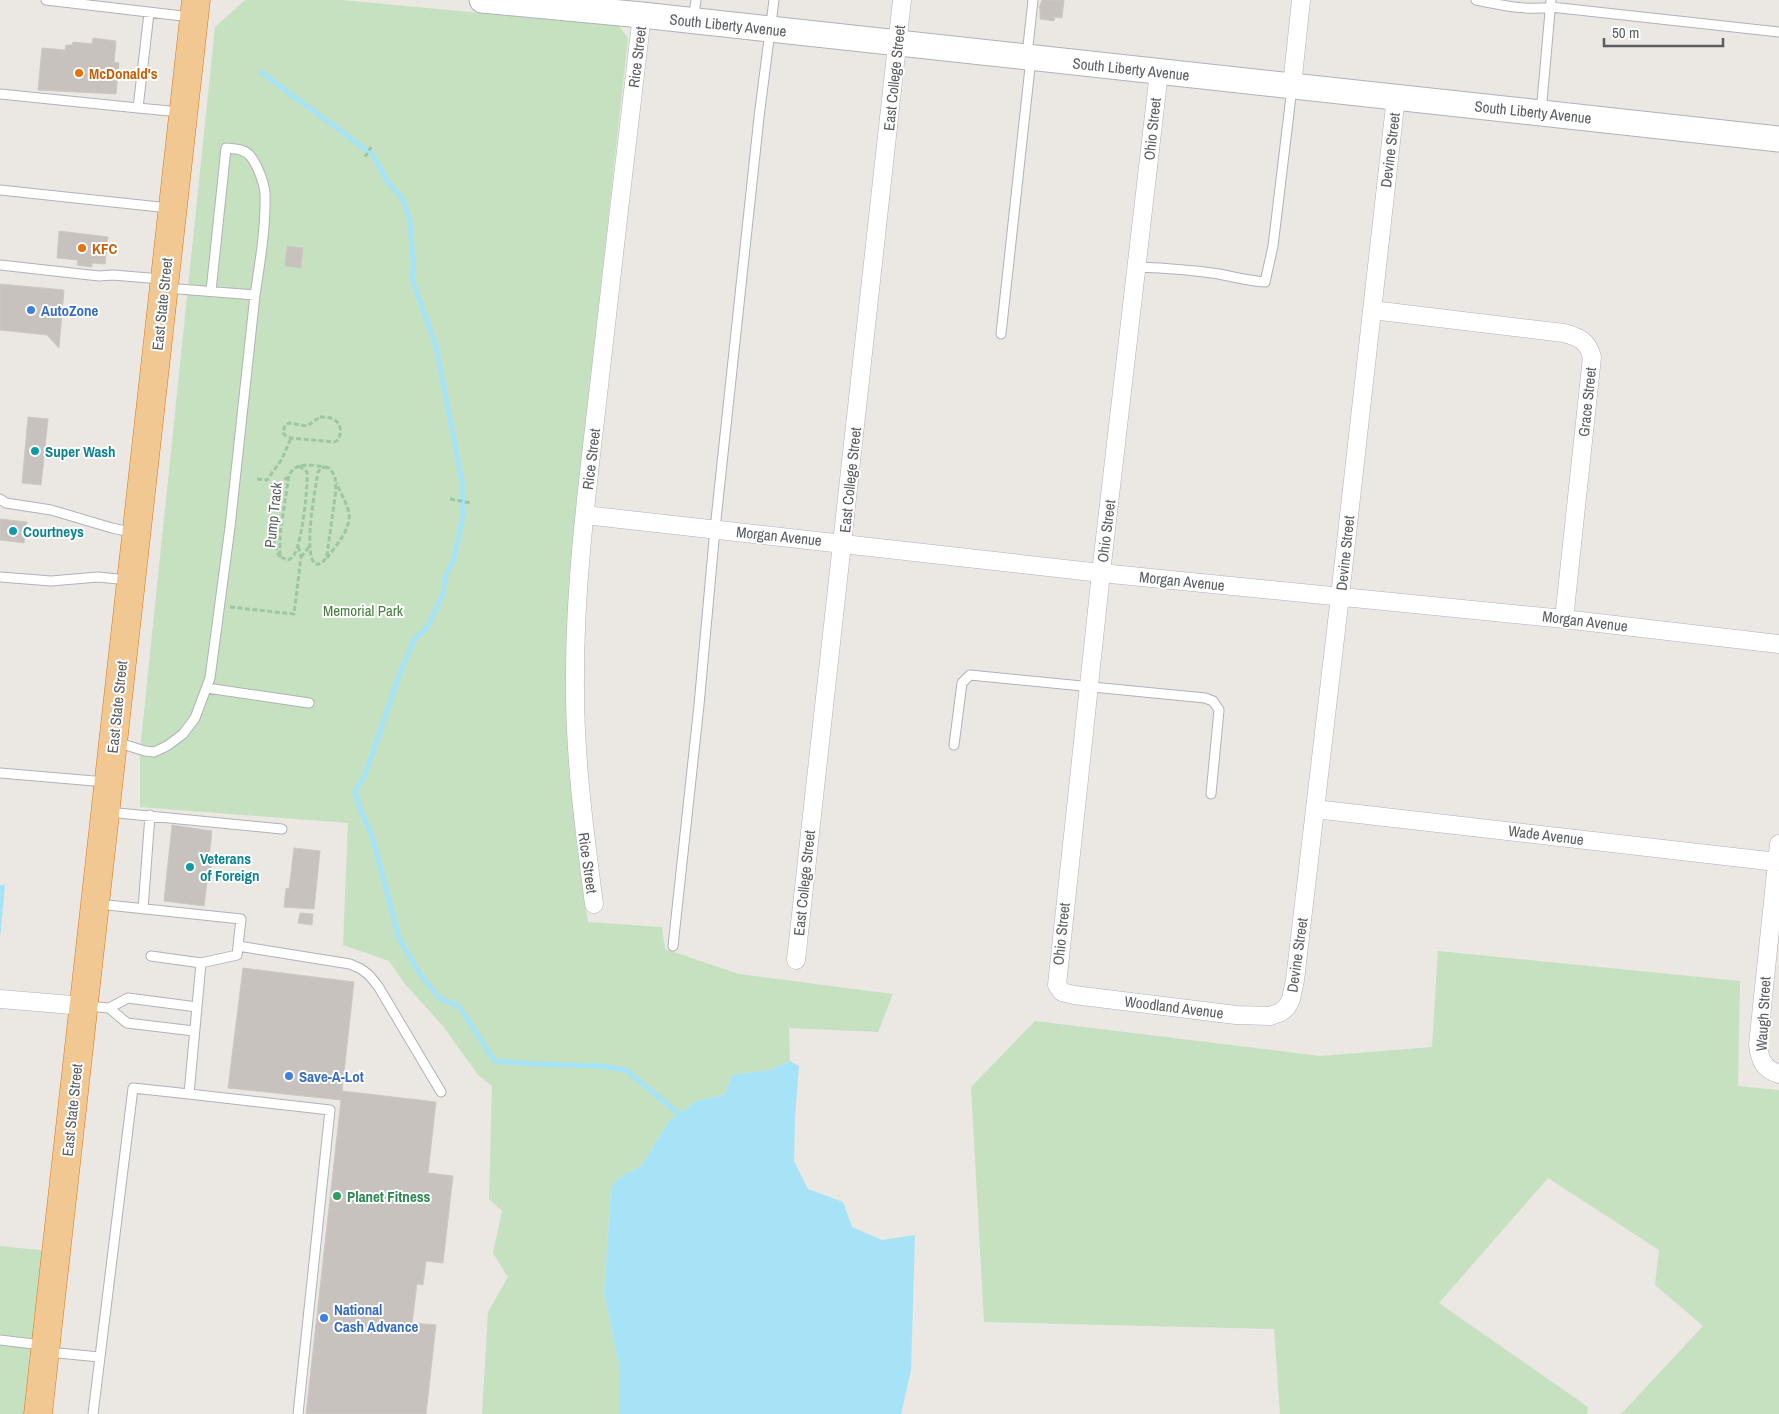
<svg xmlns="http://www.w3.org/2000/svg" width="1779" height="1414" viewBox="0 0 1779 1414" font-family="'Archivo Narrow',sans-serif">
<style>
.green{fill:#c6e1c0}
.water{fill:#a7e3f6}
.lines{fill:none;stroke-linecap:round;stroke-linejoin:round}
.stream{stroke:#a7e3f6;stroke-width:5}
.building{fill:#c7c2be;stroke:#cfc8c1}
.lane-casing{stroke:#afb3b6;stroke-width:11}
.street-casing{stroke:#afb3b6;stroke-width:19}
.secondary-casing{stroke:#aeb3b6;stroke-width:27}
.highway-casing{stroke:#d87715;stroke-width:29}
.path{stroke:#9ec6a1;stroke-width:3;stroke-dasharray:5 2.5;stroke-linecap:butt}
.lane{stroke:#fff;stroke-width:9}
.street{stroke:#fff;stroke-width:18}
.secondary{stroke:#fff;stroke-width:25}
.highway{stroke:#f2c892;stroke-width:28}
.food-dot{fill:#e8710a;stroke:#fff;stroke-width:2}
.shop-dot{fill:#3f7fe0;stroke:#fff;stroke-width:2}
.culture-dot{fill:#0f9aa8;stroke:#fff;stroke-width:2}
.leisure-dot{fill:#2e9e5b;stroke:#fff;stroke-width:2}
.labels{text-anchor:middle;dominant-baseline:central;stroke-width:4;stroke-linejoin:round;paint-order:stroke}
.street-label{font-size:15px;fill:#5a5e61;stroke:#fff}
.food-label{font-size:15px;font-weight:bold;fill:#c56008;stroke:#fff;text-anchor:start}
.shop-label{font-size:15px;font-weight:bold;fill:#366cbe;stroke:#fff;text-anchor:start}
.culture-label{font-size:15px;font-weight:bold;fill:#0d838f;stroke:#fff;text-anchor:start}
.park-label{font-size:15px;fill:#457e3c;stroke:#fff}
.leisure-label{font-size:15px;font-weight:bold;fill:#27864d;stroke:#fff;text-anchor:start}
</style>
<rect width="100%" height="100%" fill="#ebe7e2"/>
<!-- green -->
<path class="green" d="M 245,0 L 342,0 L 619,26 L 628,38 L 576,511 L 570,621 L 568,660 L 575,832 L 588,922 L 662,927 L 665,949 L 739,974 L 893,994 L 878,1032 L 789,1028 L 790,1061 L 770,1070 L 732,1075 L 724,1095 L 696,1101 L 669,1121 L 641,1166 L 618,1178 L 611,1188 L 604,1293 L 619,1365 L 619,1414 L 482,1414 L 488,1312 L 508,1277 L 493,1253 L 502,1211 L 489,1199 L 492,1086 L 478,1075 L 443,1026 L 405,984 L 389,961 L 343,945 L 348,823 L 140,807 L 140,750 L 215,27 Z
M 1438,951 L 1740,981 L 1738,1086 L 1779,1090 L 1779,1414 L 1621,1414 L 1703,1326 L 1655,1285 L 1659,1250 L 1548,1178 L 1439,1303 L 1588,1407 L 1587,1414 L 1280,1414 L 1274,1329 L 984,1322 L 971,1087 L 1035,1021 L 1320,1056 L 1432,1047 Z
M 0,1246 L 48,1251 L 30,1414 L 0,1414 Z"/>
<!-- water -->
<path class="water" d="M 0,885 L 5,885 L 0,939 Z
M 790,1061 L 799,1066 L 795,1117 L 794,1161 L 808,1189 L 843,1202 L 852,1227 L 882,1240 L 915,1235 L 911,1370 L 901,1414 L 619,1414 L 619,1365 L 604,1293 L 611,1188 L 618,1178 L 641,1166 L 669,1121 L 696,1101 L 724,1095 L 732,1075 L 770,1070 Z"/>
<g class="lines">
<!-- stream -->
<path class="stream" d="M 261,72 L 373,155 L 387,181 L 403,199 L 410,221 L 413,263 L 412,279 L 436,346 L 462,482 L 463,515 L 454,559 L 445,577 L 443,594 L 428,626 L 414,640 L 399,676 L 365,775 L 355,791 L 359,806 L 373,839 L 399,938 L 420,974 L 440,999 L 459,1006 L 494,1061 L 538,1064 L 601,1066 L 626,1070 L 679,1114 L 680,1121"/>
</g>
<!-- building -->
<path class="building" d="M 1042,0 L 1064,0 L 1062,18 L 1055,17 L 1054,21 L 1040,19 L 1040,8 L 1039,8 Z
M 93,38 L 116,41 L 114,62 L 119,63 L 116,94 L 38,90 L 42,48 L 65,50 L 66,45 L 72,45 L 73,42 L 92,44 Z
M 59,231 L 108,237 L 105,264 L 92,263 L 92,267 L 77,265 L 78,260 L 57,258 Z
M 287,246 L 303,248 L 301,268 L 285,266 Z
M 0,284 L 64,290 L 59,348 L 47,335 L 0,330 Z
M 28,417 L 48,419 L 41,485 L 22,483 Z
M 0,519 L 27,522 L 24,543 L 0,540 Z
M 172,825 L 212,831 L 209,859 L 212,860 L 210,875 L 208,874 L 204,906 L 164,901 Z
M 294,848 L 320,851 L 314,909 L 284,907 L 286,888 L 289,889 Z
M 300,913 L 313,914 L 312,925 L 298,923 Z
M 243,968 L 354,982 L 342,1091 L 436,1102 L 428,1173 L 453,1176 L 443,1263 L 426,1261 L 423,1285 L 417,1284 L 412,1323 L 436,1325 L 426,1414 L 306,1414 L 341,1100 L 228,1088 Z"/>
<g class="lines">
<defs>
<path id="lane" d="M 46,0 L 191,17
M 1476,0 C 1500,5 1526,11 1551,7 L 1779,32
M 693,20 L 696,0
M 1027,55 L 1033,0
M 0,94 L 138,108 L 149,13
M 138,108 L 180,112
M 1541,113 L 1551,0
M 0,190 L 169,208
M 0,265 L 99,276 L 113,275 L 161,279
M 1137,267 C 1164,268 1192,270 1219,274 C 1234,277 1249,281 1265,282 L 1273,246 L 1292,88
M 211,291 L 226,148 C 235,149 246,149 251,157 C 258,166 264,183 265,193 C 266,227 260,262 255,295
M 1001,334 L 1031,58
M 0,499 L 6,503 L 51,510 L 112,528 L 135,533
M 0,577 L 51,581 L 98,577 L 128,580
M 207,688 L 309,703
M 116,742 L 145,751 L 154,752 L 167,746 L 183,734 L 195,718 L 210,678 L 230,527 L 255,295 L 166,288
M 954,745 L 962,683 L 970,675 L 1205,698 L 1213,701 L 1219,710 L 1211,794
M 0,773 L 106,782
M 108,812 L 282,829
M 98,904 L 241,919 L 237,955 L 201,963
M 143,909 L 150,815
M 238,946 L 350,964 L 361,969 L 369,975 L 378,986 L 441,1092
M 673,946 L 699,705 L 715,529 L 759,117 L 774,0
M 86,1006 L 109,1008 L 128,998 L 197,1007
M 109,1008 L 127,1023 L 194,1031
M 189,1094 L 330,1110 L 298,1414
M 0,1340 L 42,1345
M 48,1352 L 99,1357
M 93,1414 L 133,1088 L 189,1094 L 201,963 L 151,956"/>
<path id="street" d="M 1159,72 L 1101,573 L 1057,985 L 1062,992 L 1074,995 L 1236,1015 L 1270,1016 L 1281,1012 L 1287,1007 L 1291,999 L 1295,980 L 1340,596 L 1396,97
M 1292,86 L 1301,0
M 1372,310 L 1564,333 C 1580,338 1587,340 1592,357 L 1564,619
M 585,515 L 1101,573 L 1564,619 L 1779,644
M 1315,809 L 1777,862
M 1779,844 L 1758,1045 C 1760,1061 1764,1069 1779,1074
M 594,904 C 584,828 574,753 575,676 C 575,579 588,482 599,386 C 613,262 627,139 642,15
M 796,960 L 902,0
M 0,999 L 84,1006"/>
<path id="secondary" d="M 482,0 L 642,15 L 1779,139"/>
<path id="highway" d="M 38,1414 L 196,0"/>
</defs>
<!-- lane casing -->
<use href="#lane" class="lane-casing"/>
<!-- street casing -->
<use href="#street" class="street-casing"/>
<!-- secondary casing -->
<use href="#secondary" class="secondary-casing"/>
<!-- highway casing -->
<use href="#highway" class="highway-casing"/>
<!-- path -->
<path class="path" d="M 365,157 L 371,147
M 320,417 C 336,416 345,425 338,440 L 334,442 L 291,438 L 286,436 L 283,433 L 285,425 L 289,423 L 307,426 Z
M 299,466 L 307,472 C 308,489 302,542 294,555 C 292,558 290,559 288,560 L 280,557 L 280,534 L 289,475 C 297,461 311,465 325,467
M 325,467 L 329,468 L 335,476 L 336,490 L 327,555 C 324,561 323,565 315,564 C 303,552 315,490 318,472 L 321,468 Z
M 257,479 L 267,480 L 282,459 L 291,438
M 450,499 L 471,503
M 280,557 L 277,552 C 267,514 265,510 287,477
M 301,557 L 309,547
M 327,558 C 336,545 354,527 348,509 C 345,500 340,492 337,483
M 230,607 L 294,614 L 301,557 L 298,545"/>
<!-- lane -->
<use href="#lane" class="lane"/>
<!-- street -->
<use href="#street" class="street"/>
<!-- secondary -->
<use href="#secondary" class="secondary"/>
<!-- highway -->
<use href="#highway" class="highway"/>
</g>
<!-- markers -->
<g class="food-dot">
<circle cx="79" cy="73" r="5"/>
<circle cx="82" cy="248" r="5"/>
</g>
<g class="shop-dot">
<circle cx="31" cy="310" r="5"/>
<circle cx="289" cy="1076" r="5"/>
<circle cx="324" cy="1318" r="5"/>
</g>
<g class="culture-dot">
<circle cx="35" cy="451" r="5"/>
<circle cx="13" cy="531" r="5"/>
<circle cx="190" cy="867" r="5"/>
</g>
<circle class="leisure-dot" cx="337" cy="1196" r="5"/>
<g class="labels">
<!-- street labels -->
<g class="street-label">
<text transform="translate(728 25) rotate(6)">South Liberty Avenue</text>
<text transform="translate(637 57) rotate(-83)">Rice Street</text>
<text transform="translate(1131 69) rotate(6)">South Liberty Avenue</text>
<text transform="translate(894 78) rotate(-84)">East College Street</text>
<text transform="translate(1533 112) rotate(6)">South Liberty Avenue</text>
<text transform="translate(1152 129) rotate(-84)">Ohio Street</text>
<text transform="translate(1390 150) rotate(-83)">Devine Street</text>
<text transform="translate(162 304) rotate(-84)">East State Street</text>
<text transform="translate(1587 402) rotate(-84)">Grace Street</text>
<text transform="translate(591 459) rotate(-83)">Rice Street</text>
<text transform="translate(850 480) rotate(-84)">East College Street</text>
<text transform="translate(273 515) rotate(-84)">Pump Track</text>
<text transform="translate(1106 531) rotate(-83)">Ohio Street</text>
<text transform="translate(779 536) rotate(6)">Morgan Avenue</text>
<text transform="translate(1345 553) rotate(-84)">Devine Street</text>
<text transform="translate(1182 581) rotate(6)">Morgan Avenue</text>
<text transform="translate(1585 621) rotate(7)">Morgan Avenue</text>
<text transform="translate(117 707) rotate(-84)">East State Street</text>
<text transform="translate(1546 835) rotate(7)">Wade Avenue</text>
<text transform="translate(588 863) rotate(82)">Rice Street</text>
<text transform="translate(804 883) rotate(-84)">East College Street</text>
<text transform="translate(1061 934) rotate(-84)">Ohio Street</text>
<text transform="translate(1297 955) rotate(-82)">Devine Street</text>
<text transform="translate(1174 1007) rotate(7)">Woodland Avenue</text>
<text transform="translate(1763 1014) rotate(-87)">Waugh Street</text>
<text transform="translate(72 1110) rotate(-84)">East State Street</text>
</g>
<!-- food labels -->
<g class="food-label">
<text x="89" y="73">McDonald's</text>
<text x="92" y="248">KFC</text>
</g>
<!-- shop labels -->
<g class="shop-label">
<text x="41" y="310">AutoZone</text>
<text x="299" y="1076">Save-A-Lot</text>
<text x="334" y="1309">National<tspan x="334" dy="17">Cash Advance</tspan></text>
</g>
<!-- culture labels -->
<g class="culture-label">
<text x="45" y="451">Super Wash</text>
<text x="23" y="531">Courtneys</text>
<text x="200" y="858">Veterans<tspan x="200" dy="17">of Foreign</tspan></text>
</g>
<!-- park labels -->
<g class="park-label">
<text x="363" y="610">Memorial Park</text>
</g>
<!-- leisure labels -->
<g class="leisure-label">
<text x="347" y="1196">Planet Fitness</text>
</g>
</g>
<!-- scale -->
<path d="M1604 38v8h119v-8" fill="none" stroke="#5a5e61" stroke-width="2.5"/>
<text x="1612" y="38" font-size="15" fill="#5a5e61" stroke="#ffffff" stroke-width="4" paint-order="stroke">50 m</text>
</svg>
